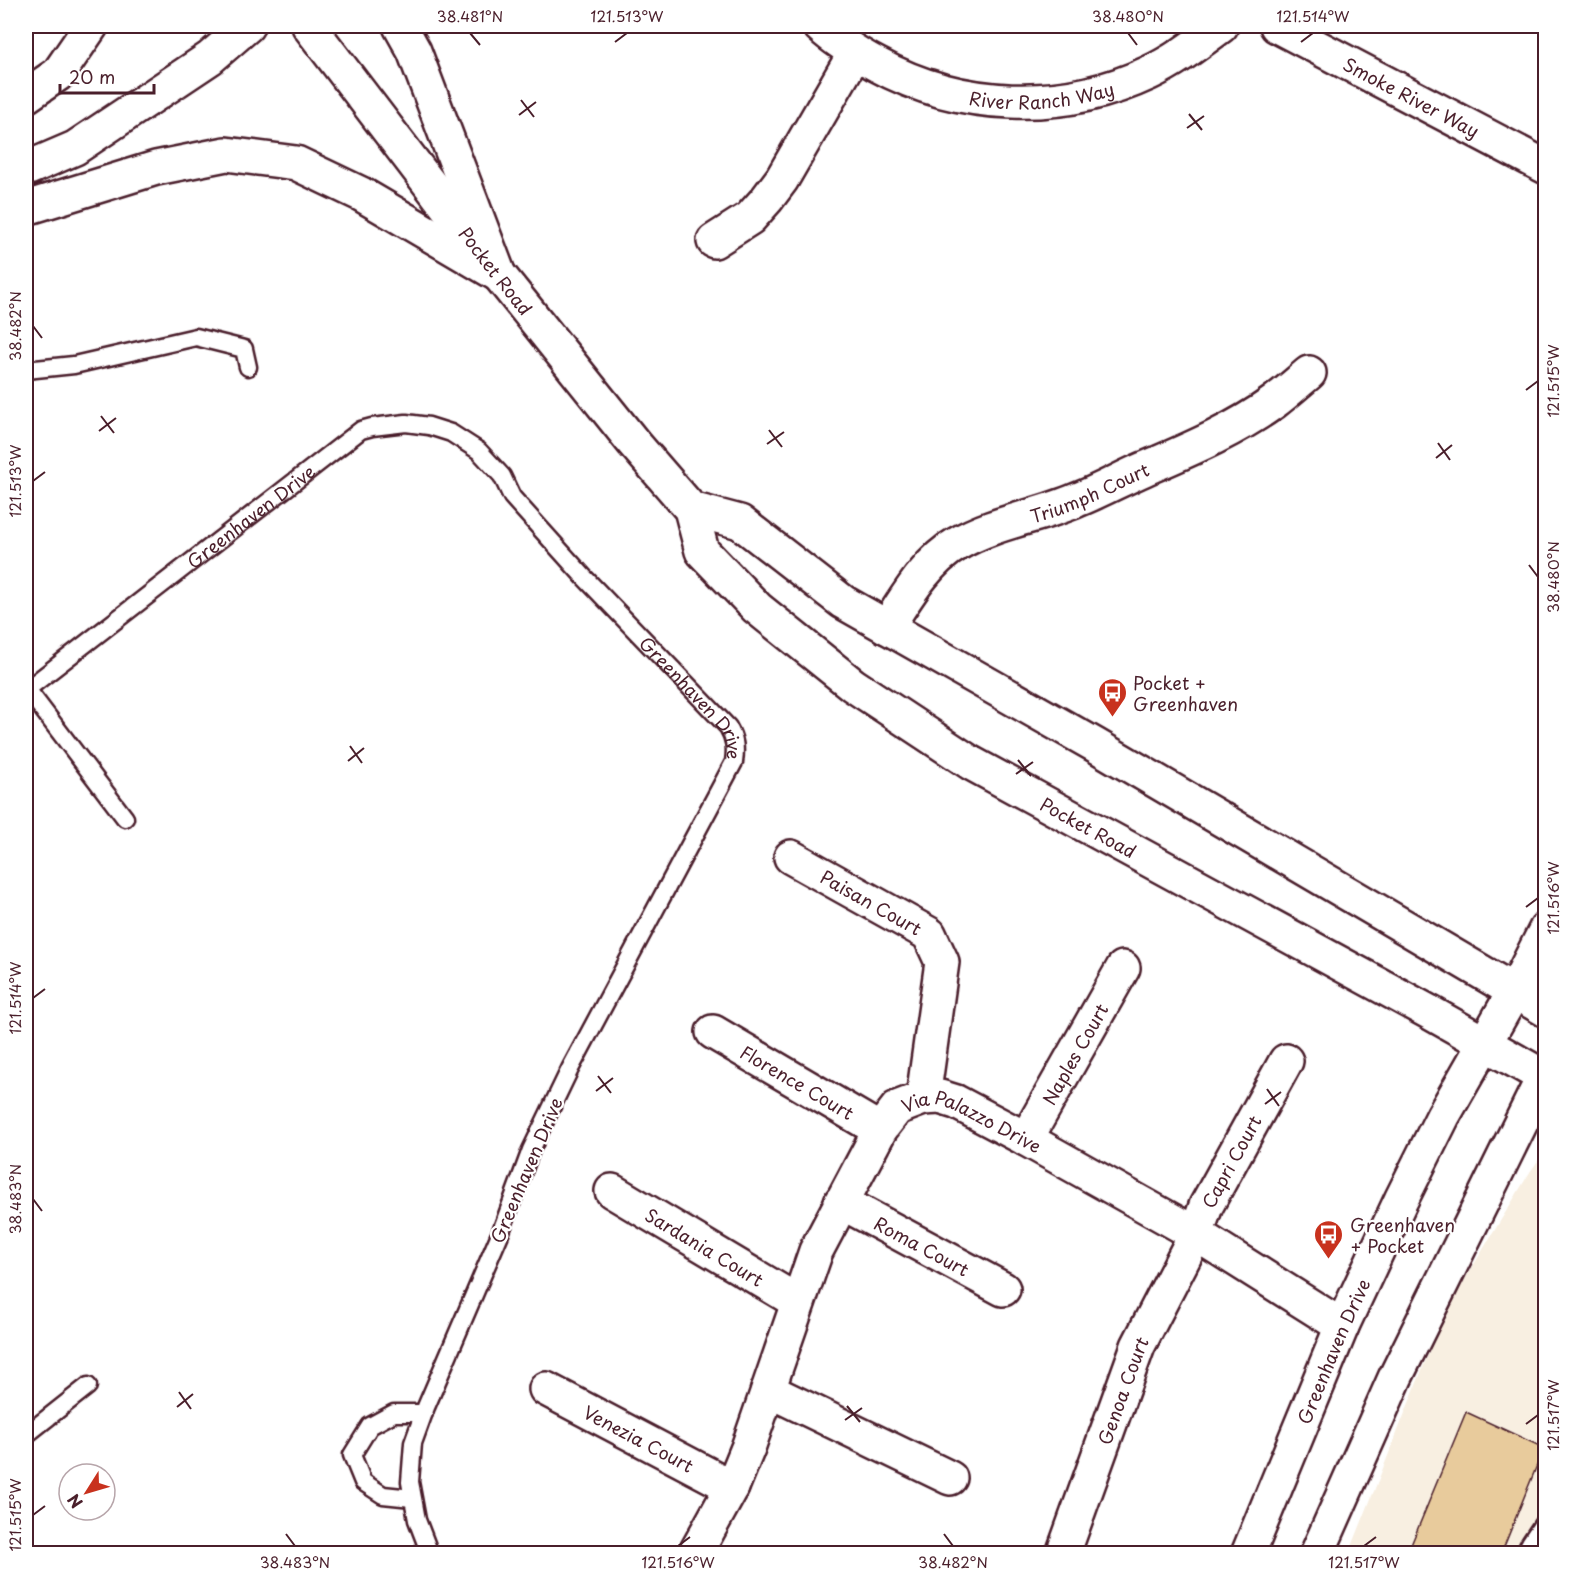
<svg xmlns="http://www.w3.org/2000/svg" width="1571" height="1579" viewBox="0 0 1571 1579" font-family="'Playpen Sans',sans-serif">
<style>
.built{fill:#f8efe1}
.building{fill:#e8cb9c;stroke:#4a1f2b;stroke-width:1.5}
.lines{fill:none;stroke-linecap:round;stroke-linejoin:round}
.lane-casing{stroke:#4a1f2b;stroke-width:21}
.street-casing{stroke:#4a1f2b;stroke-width:38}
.secondary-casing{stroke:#4a1f2b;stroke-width:38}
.highway-casing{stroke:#4a1f2b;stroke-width:38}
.lane{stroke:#fff;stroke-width:16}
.street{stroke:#fff;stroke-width:33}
.secondary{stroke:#fff;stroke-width:33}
.highway{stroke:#fff;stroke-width:33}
.ticks{fill:none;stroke:#4a1f2b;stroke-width:2}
.labels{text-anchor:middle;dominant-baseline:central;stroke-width:4.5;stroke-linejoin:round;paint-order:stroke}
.street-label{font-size:18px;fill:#4a1f2b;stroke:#fff}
.poi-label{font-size:18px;fill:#4a1f2b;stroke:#fff;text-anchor:start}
.neatline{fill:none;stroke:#4a1f2b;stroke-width:2}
.ticks-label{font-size:15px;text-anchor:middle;fill:#4a1f2b}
</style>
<rect width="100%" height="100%" fill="#fff"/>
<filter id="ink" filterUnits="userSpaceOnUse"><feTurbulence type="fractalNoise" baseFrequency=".0167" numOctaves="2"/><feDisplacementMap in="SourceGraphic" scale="12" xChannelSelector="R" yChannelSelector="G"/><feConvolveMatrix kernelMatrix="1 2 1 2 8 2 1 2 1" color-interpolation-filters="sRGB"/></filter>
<g filter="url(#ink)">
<!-- built -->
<path class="built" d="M 1545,1151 L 1545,1553 L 1349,1554 L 1445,1312 L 1530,1172 Z"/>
<!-- building -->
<path class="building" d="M 1466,1412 L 1544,1448 L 1501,1554 L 1431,1554 L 1411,1545 Z"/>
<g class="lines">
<defs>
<g id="lane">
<path d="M 26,370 L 74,365 L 196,337 L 244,349 L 248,367"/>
<path d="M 27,689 L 125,818"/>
<path id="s1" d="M 26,690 L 361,430 L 372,427 L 406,423 L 429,426 L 451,433 L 479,451 L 502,476 L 512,497 L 584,577 L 728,727 C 735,739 736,748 734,762 L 570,1069 L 531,1150 L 500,1234 L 426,1407 L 413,1443 L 410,1482 L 417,1520 L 430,1554"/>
<path d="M 26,1435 L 88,1386"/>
<path d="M 412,1498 L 383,1495 L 363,1482 L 352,1455 L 370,1426 L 394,1413 L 424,1413"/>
<path d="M 1524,1554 L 1530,1543 L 1546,1519"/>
</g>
<g id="street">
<path id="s2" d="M 820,26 C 836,41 856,53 876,64 C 960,110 1062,114 1149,73 C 1175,61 1198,43 1221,26"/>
<path id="s3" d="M 1277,26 L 1546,167"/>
<path d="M 714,241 L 750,218 L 767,199 L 782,179 L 855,53"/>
<path id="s4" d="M 887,627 C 906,598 926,562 957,544 C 994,522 1038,517 1077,500 C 1100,491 1121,479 1144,469 C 1188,450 1234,431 1274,402 C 1286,393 1297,383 1309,373"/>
<path id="s5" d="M 791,857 L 929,934 L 942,962 L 923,1098"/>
<path d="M 1514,992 L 1546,929"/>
<path id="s6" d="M 713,1032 L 880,1130"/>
<path id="s7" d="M 1026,1139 L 1123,968"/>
<path id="s8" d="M 612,1191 L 798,1302"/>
<path id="s9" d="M 841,1202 L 1003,1289"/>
<path id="s10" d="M 546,1389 L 732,1487"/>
<path d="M 768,1390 L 950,1478"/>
<path id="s11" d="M 695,1554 L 732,1487 L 748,1448 L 816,1251 L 880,1130 L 897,1108 L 923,1098 L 940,1097 L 956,1102 L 1026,1139 L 1196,1234 L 1342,1326"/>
<path id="s12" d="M 1063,1554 L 1138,1346 L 1196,1234 L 1206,1206 L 1286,1061"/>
</g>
<g id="secondary">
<path id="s13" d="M 309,26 L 499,275 L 633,442 L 691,509 L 702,551 L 757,608 L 853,685 L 971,763 L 1431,1013 L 1546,1078"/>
<path d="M 691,509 L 740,522 L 843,602 L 1095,745 L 1546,1010"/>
<path id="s14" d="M 1248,1554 L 1342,1326 L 1401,1200 L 1443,1116 L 1514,992"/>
<path d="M 1317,1554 L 1395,1378 L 1546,1072"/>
</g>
<path id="highway" d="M 400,26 L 414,51 L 499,275
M 26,96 L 58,74 L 91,26
M 26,169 L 75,148 L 210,58 L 247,26
M 26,208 L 156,168 L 226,154 L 296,163 L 361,194 L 499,275"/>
</defs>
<!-- lane casing -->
<use href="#lane" class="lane-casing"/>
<!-- street casing -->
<use href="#street" class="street-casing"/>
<!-- secondary casing -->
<use href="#secondary" class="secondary-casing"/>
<!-- highway casing -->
<use href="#highway" class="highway-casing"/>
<!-- lane -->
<use href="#lane" class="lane"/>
<!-- street -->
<use href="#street" class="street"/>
<!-- secondary -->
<use href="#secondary" class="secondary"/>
<!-- highway -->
<use href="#highway" class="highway"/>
</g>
</g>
<!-- ticks -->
<path class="ticks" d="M 470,33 L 480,45M 1128,33 L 1137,45M 615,42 L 627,33M 1301,42 L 1313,33M 521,100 L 534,117M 1189,114 L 1202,130M 519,115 L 536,102M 1187,128 L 1204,116M 33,326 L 42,338M 1526,390 L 1538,381M 101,416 L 114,433M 769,430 L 782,447M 99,431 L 116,418M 1438,443 L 1450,460M 767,444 L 784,432M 1436,458 L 1452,445M 33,481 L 45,472M 1529,565 L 1538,577M 350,746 L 362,763M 1018,760 L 1031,776M 348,761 L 364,748M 1016,774 L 1033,762M 1526,907 L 1538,898M 33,998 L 45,989M 598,1076 L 611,1093M 1267,1089 L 1279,1106M 596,1091 L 613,1078M 1265,1104 L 1281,1092M 33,1199 L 42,1211M 179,1392 L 191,1409M 847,1406 L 860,1422M 177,1407 L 193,1394M 845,1420 L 862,1408M 1526,1424 L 1538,1415M 33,1515 L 45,1506M 286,1534 L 295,1546M 944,1534 L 953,1546M 678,1546 L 690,1537M 1364,1546 L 1376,1537"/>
<!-- icons -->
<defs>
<symbol id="bus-pin" viewBox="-11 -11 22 30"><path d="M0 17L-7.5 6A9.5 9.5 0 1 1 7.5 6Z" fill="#c8321e" stroke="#fff"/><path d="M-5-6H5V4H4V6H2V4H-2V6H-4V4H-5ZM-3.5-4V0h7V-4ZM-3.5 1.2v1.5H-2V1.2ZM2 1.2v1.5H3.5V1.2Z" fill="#fff"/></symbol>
</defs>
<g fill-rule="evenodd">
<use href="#bus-pin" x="1096" y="676" width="33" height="45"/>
<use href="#bus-pin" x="1312" y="1218" width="33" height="45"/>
</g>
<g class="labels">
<!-- street labels -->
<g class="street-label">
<text stroke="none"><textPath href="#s2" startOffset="240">River Ranch Way</textPath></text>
<text stroke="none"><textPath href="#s3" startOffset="152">Smoke River Way</textPath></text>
<text stroke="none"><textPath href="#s13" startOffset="308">Pocket Road</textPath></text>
<text stroke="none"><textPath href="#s4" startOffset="252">Triumph Court</textPath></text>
<text stroke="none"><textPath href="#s1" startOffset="284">Greenhaven Drive</textPath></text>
<text stroke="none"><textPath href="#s1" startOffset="878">Greenhaven Drive</textPath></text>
<text stroke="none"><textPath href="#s13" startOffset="1137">Pocket Road</textPath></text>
<text stroke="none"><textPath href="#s5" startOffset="92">Paisan Court</textPath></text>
<text stroke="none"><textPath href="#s7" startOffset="98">Naples Court</textPath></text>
<text stroke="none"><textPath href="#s6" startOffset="98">Florence Court</textPath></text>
<text stroke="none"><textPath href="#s11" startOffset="573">Via Palazzo Drive</textPath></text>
<text stroke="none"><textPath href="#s12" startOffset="428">Capri Court</textPath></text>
<text transform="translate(526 1170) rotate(-67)">Greenhaven Drive</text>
<text stroke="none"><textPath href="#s9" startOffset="92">Roma Court</textPath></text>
<text stroke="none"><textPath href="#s8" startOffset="108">Sardania Court</textPath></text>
<text stroke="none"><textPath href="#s14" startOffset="220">Greenhaven Drive</textPath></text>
<text stroke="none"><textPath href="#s12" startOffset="174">Genoa Court</textPath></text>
<text stroke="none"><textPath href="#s10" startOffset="105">Venezia Court</textPath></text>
</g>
<!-- poi labels -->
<g class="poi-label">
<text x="1133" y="682">Pocket +<tspan x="1133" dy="21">Greenhaven</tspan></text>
<text x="1350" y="1224">Greenhaven<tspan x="1350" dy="21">+ Pocket</tspan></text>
</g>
</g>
<!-- margin -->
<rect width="1571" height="1579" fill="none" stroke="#fff" stroke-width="66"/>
<!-- north arrow -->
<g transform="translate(87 1492) rotate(233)"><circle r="28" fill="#ffffff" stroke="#b7a5aa" stroke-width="1.5"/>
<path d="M0-4.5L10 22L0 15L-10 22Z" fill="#c8321e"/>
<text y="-9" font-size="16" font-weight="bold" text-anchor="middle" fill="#4a1f2b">N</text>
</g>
<!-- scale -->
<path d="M60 84v9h94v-9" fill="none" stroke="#4a1f2b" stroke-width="3"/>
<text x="69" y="84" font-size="18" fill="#4a1f2b" stroke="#ffffff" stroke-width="4.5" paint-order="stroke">20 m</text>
<rect x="33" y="33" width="1505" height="1513" class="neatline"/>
<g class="ticks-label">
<text x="470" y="22">38.481°N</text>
<text x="627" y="22">121.513°W</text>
<text x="1128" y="22">38.480°N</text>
<text x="1313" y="22">121.514°W</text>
<text transform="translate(16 326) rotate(-90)" y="5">38.482°N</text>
<text transform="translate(1554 381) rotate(-90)" y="5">121.515°W</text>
<text transform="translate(16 481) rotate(-90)" y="5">121.513°W</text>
<text transform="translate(1554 577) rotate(-90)" y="5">38.480°N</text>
<text transform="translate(1554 898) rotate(-90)" y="5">121.516°W</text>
<text transform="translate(16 998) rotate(-90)" y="5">121.514°W</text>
<text transform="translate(16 1199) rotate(-90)" y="5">38.483°N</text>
<text transform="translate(1554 1415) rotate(-90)" y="5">121.517°W</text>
<text transform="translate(16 1515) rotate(-90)" y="5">121.515°W</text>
<text x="295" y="1568">38.483°N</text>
<text x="678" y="1568">121.516°W</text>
<text x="953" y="1568">38.482°N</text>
<text x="1364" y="1568">121.517°W</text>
</g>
</svg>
